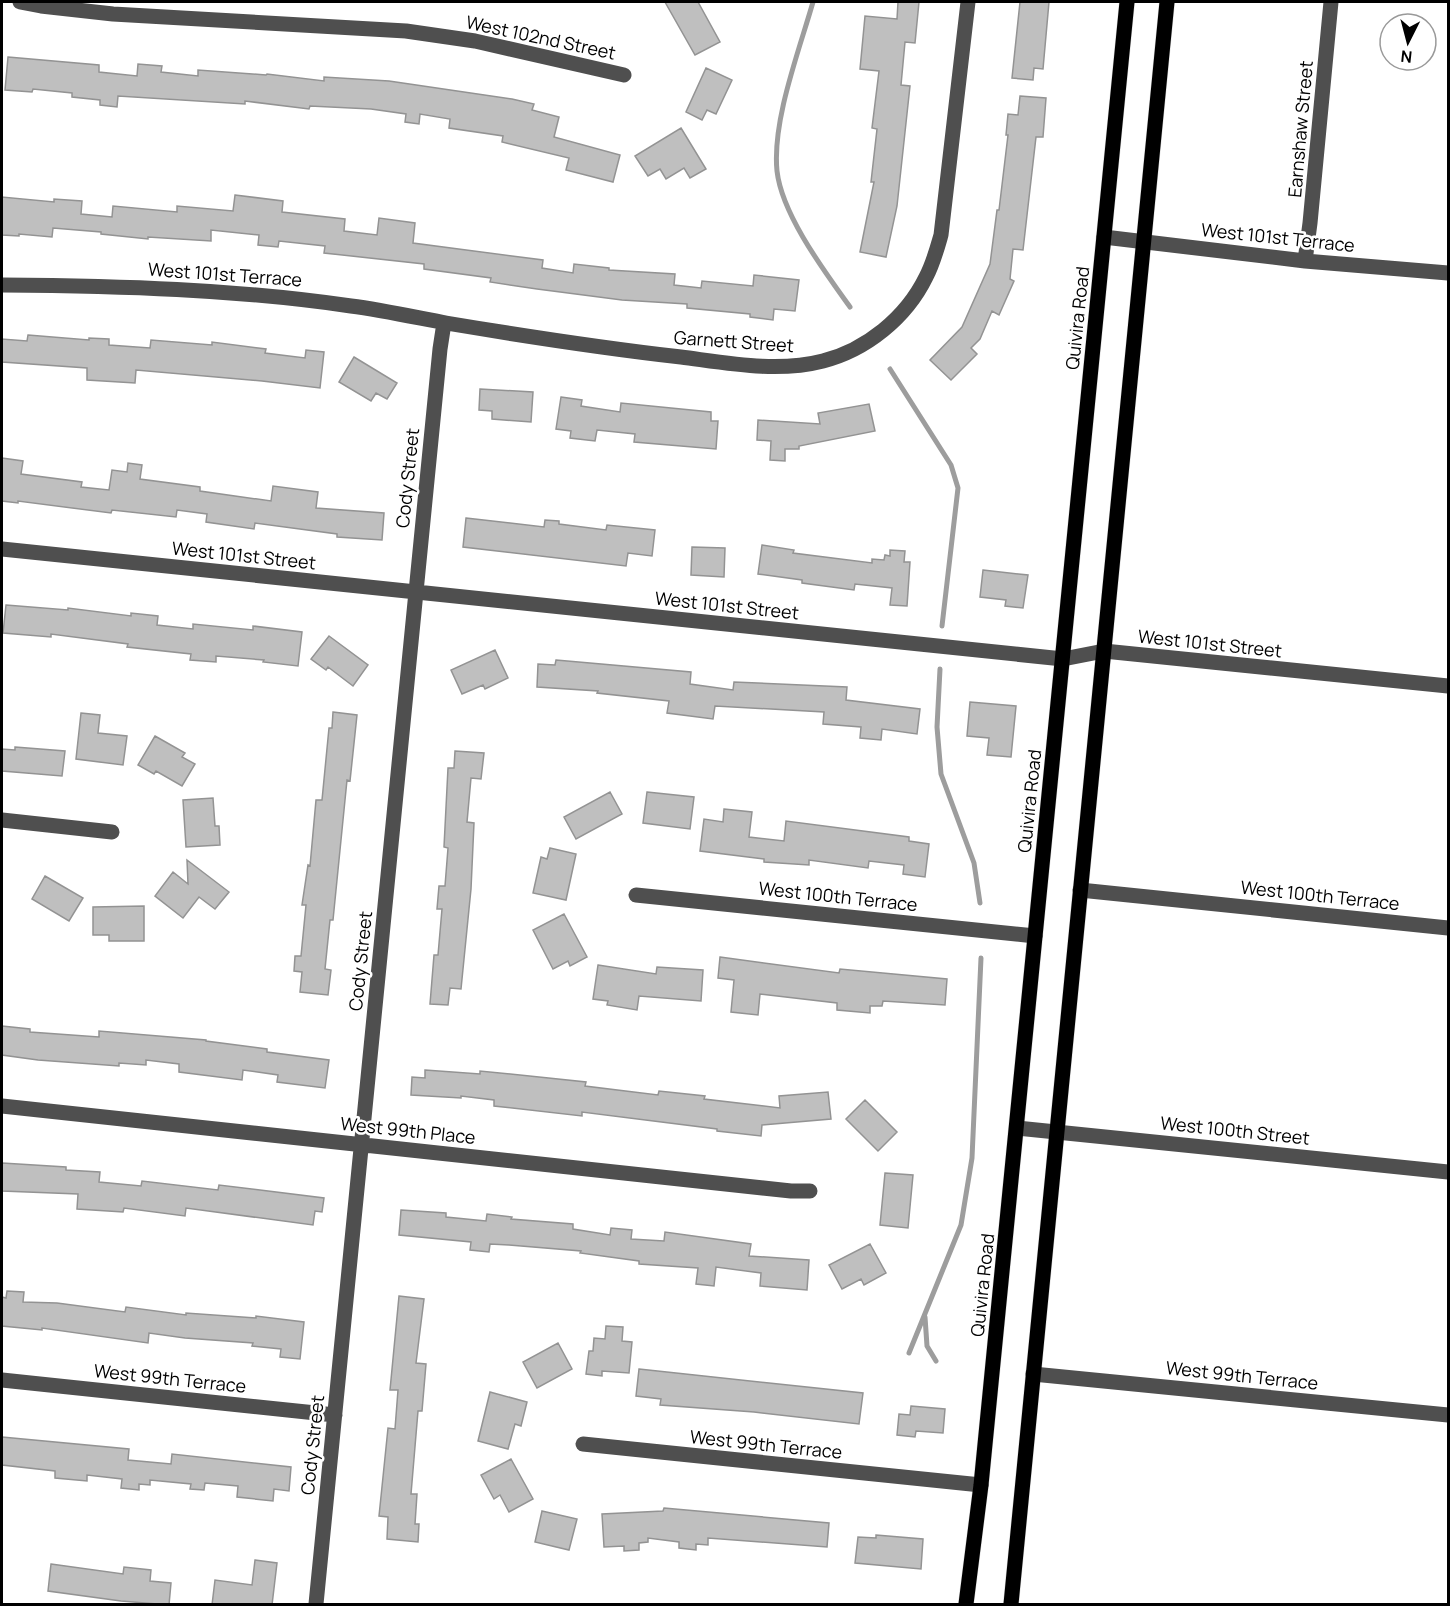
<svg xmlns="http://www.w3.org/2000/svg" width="1450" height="1606" viewBox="0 0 1450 1606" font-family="Manrope,sans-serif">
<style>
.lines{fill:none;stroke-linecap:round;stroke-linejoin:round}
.stream{stroke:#9d9d9d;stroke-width:5}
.building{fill:#bfbfbf;stroke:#939393;stroke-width:1.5}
.major-casing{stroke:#dbdbdb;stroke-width:16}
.minor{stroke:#4f4f4f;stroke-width:15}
.major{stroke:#000;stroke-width:15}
.labels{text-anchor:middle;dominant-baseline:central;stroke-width:5;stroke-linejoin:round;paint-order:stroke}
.street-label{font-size:18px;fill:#000;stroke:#fff}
</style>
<rect width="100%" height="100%" fill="#fff"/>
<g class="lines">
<!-- stream -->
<path class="stream" d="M 813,2 C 799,51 772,121 777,171 C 782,215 825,272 850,307
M 890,369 L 951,465 L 958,488 L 942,626
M 940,669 L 937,727 L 941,774 L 974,863 L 980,903
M 925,1317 L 927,1346 L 936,1361
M 909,1353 L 961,1225 L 972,1158 L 981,958"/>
</g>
<!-- building -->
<path class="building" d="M 665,2 L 698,2 L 720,42 L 695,55 Z
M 898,2 L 919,2 L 915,43 L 905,42 L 901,85 L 910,86 L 897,206 L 886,257 L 860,252 L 874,182 L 871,182 L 877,129 L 872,128 L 879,71 L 860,69 L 865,16 L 897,19 Z
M 1020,2 L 1049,2 L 1043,69 L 1034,68 L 1033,80 L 1012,78 Z
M 8,57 L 99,65 L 99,72 L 137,76 L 138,64 L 162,66 L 161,72 L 198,76 L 198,70 L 266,75 L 267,74 L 324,81 L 324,77 L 389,81 L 512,99 L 534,104 L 532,110 L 559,117 L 554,137 L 620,155 L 613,182 L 566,170 L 569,158 L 502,142 L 503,136 L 449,128 L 450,119 L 420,114 L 419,124 L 405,122 L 406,114 L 371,109 L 310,106 L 309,109 L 245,101 L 245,104 L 118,96 L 117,107 L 100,105 L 100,100 L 72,97 L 72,93 L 33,89 L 32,92 L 5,90 Z
M 706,68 L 732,80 L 716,114 L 707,110 L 702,120 L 686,112 Z
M 1020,96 L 1046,98 L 1043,137 L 1036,137 L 1023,250 L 1013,249 L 1010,279 L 1014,281 L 999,315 L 992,311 L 980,339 L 971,348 L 977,354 L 951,380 L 930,360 L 962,327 L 990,264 L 997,210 L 999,210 L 1008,135 L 1006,135 L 1008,114 L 1018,115 Z
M 681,128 L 706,169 L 690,178 L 684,168 L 666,179 L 660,169 L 648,176 L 635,156 Z
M 235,195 L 283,201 L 282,212 L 345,219 L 344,231 L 377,235 L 379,218 L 415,223 L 413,243 L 543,260 L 542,268 L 573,273 L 574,264 L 609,268 L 609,270 L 675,274 L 674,285 L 701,288 L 702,281 L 753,286 L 754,275 L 799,280 L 795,311 L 774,309 L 773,320 L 750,317 L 750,314 L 687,308 L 687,304 L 622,300 L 537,289 L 490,282 L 491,278 L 424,269 L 424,264 L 324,253 L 325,246 L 279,241 L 278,247 L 258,245 L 259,235 L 211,230 L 211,241 L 148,237 L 148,239 L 101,234 L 101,232 L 53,228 L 52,237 L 19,234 L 19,236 L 2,235 L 2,197 L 54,202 L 54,199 L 82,201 L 81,214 L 112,217 L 113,206 L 177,212 L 177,206 L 233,211 Z
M 28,335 L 89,340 L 89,338 L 109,339 L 109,345 L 150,348 L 151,340 L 212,345 L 212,342 L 266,349 L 265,353 L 305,358 L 306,350 L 324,352 L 320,388 L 262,381 L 136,370 L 135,383 L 87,380 L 87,368 L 2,362 L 2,339 L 27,341 Z
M 354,357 L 397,383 L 387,399 L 376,393 L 371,401 L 339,382 Z
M 480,389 L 533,392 L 531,422 L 492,419 L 492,411 L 479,410 Z
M 561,397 L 582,400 L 581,406 L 620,412 L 621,403 L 711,412 L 711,421 L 718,421 L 716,449 L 634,442 L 635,434 L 597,430 L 595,441 L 570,438 L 571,431 L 556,429 Z
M 869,404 L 875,431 L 799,446 L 799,449 L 785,449 L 785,461 L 770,460 L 771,441 L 757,440 L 758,420 L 820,424 L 818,413 Z
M 2,458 L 23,461 L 21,474 L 82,482 L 81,487 L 109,490 L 112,470 L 127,472 L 128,463 L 142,465 L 140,479 L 200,487 L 200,491 L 271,501 L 273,486 L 318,492 L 316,508 L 384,513 L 382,540 L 337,537 L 337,534 L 255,523 L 254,529 L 206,522 L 207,514 L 177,510 L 176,517 L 112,510 L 111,513 L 18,501 L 18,503 L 2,501 Z
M 466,518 L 544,527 L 545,520 L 559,521 L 559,524 L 606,530 L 607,525 L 655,530 L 652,556 L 628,553 L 626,566 L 463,547 Z
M 762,545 L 794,550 L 793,553 L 872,563 L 872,559 L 884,560 L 885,555 L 890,556 L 890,550 L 905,551 L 904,562 L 910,562 L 907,606 L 890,605 L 892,588 L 855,584 L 854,590 L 802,583 L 802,580 L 758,574 Z
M 692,547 L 725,548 L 724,577 L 691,575 Z
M 983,570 L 1028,575 L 1023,608 L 1005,606 L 1006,600 L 980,597 Z
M 6,605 L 68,610 L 68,608 L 131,616 L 131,613 L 158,616 L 157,625 L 193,629 L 193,624 L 253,630 L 253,626 L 302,632 L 298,666 L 263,662 L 264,660 L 216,656 L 216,662 L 190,660 L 191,654 L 127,647 L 128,644 L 51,634 L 51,637 L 3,633 Z
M 329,636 L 368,665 L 353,686 L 328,667 L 326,670 L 311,659 Z
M 495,650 L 508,678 L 485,689 L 483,685 L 462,694 L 451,670 Z
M 556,660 L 691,672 L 690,684 L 733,690 L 734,682 L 847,687 L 846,700 L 920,709 L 917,734 L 882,729 L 881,740 L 860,738 L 861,727 L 823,724 L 824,712 L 715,706 L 713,719 L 667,713 L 669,701 L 597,693 L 598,691 L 537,687 L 538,664 L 555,665 Z
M 970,702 L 1016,706 L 1011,757 L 987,755 L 989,738 L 967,736 Z
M 333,712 L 357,715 L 350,781 L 347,780 L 333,920 L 330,920 L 325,969 L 331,970 L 328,995 L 300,992 L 302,972 L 294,971 L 295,956 L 301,956 L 306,905 L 302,905 L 308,865 L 310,866 L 316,800 L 322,800 L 329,728 L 332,728 Z
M 81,713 L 100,715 L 98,733 L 127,736 L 123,765 L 76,759 Z
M 155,736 L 185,753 L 182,757 L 195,764 L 182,786 L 156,771 L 154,774 L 138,765 Z
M 15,747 L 65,751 L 62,776 L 2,771 L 2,749 L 15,750 Z
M 455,751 L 484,753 L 481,779 L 471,778 L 467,822 L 474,823 L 471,889 L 461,989 L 450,988 L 448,1005 L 430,1004 L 434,955 L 438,955 L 442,909 L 437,909 L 439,886 L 445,886 L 448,848 L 444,847 L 448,768 L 454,768 Z
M 610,792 L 622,814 L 576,839 L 564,817 Z
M 647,792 L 694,797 L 690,829 L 643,823 Z
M 213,798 L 215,826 L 219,826 L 220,845 L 186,847 L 183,800 Z
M 724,809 L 752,812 L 749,837 L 784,841 L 786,821 L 909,837 L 909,841 L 929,844 L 925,877 L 903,874 L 904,865 L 869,861 L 868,868 L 809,860 L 809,865 L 764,862 L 764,859 L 700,851 L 704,819 L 723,822 Z
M 550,848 L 576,854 L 566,900 L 533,893 L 541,857 L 547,859 Z
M 187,860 L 229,892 L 215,909 L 199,897 L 183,918 L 155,896 L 173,872 L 188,884 Z
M 45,876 L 83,898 L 69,921 L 32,899 Z
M 144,906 L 144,941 L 109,941 L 109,935 L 93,935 L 93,907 Z
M 564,914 L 587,957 L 570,966 L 568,961 L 553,969 L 533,930 Z
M 720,957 L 839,973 L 840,969 L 947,979 L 945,1005 L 883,1001 L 882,1006 L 870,1006 L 870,1013 L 837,1010 L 837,1003 L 760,994 L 758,1015 L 731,1012 L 734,980 L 718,978 Z
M 598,965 L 656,974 L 657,967 L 703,970 L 701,1001 L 639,996 L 637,1010 L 607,1005 L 608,1001 L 593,999 Z
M 2,1026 L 30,1029 L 30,1032 L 99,1037 L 99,1031 L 206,1040 L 206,1041 L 267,1049 L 267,1052 L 329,1060 L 325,1088 L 277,1082 L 278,1075 L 243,1070 L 242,1080 L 179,1072 L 179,1064 L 146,1060 L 146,1065 L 119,1063 L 119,1066 L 38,1060 L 2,1055 Z
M 425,1070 L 480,1074 L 480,1071 L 539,1077 L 586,1082 L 585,1086 L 658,1095 L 659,1091 L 705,1096 L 704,1099 L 780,1108 L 779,1096 L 828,1092 L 831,1119 L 762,1125 L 761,1136 L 717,1131 L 717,1129 L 582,1112 L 582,1116 L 494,1106 L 494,1100 L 461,1096 L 461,1098 L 411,1095 L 412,1077 L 425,1078 Z
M 865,1100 L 897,1132 L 878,1151 L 846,1119 Z
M 2,1163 L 66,1167 L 66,1170 L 100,1172 L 99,1182 L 141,1186 L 142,1181 L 218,1190 L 219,1185 L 324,1198 L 322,1212 L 315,1211 L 313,1225 L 186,1208 L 185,1216 L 124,1208 L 123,1212 L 77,1209 L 78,1194 L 2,1191 Z
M 885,1173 L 913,1175 L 908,1228 L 880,1225 Z
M 401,1210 L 446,1213 L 446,1217 L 486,1221 L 487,1214 L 512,1217 L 511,1219 L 573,1224 L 573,1229 L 610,1235 L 611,1228 L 632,1230 L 631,1239 L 664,1241 L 665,1232 L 751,1244 L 749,1256 L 809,1260 L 807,1290 L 760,1286 L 761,1273 L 716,1267 L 714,1286 L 696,1284 L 698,1268 L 639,1264 L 639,1261 L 580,1253 L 581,1251 L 509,1245 L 490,1244 L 489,1252 L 470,1250 L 471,1242 L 399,1235 Z
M 870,1244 L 886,1273 L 864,1285 L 861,1279 L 842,1289 L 829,1265 Z
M 7,1291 L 24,1292 L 23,1302 L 57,1303 L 125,1312 L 126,1307 L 186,1315 L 186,1313 L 256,1318 L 256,1316 L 304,1322 L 300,1359 L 280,1357 L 281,1349 L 252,1346 L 253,1343 L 185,1338 L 149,1333 L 148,1343 L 42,1328 L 42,1330 L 2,1326 L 2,1297 L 6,1298 Z
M 399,1296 L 424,1299 L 416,1363 L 426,1364 L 422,1411 L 418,1411 L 411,1494 L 417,1494 L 415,1524 L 419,1524 L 418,1542 L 387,1539 L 388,1517 L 379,1516 L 388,1428 L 395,1429 L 398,1390 L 390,1390 Z
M 606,1326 L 623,1327 L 622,1341 L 632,1342 L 629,1373 L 602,1371 L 602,1376 L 586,1374 L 589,1351 L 593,1351 L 594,1338 L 605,1339 Z
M 558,1343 L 572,1369 L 537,1388 L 523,1362 Z
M 639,1369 L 863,1393 L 859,1424 L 754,1412 L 660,1405 L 661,1399 L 636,1396 Z
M 490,1392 L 527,1402 L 521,1426 L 515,1424 L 508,1449 L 478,1441 Z
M 911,1406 L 945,1409 L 943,1433 L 916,1431 L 915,1437 L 897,1435 L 899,1414 L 910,1415 Z
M 2,1437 L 129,1449 L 128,1460 L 171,1464 L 172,1454 L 291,1467 L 289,1491 L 274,1489 L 273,1501 L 237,1497 L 238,1486 L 205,1483 L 204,1490 L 190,1489 L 191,1484 L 150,1480 L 150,1485 L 139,1484 L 139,1490 L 121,1488 L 122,1479 L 87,1475 L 87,1481 L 55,1478 L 55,1471 L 2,1465 Z
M 511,1459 L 533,1499 L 509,1512 L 500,1495 L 494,1499 L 481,1475 Z
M 664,1508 L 829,1523 L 827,1547 L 708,1538 L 708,1545 L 696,1544 L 696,1550 L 679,1548 L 679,1542 L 648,1538 L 648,1542 L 639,1543 L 639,1550 L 624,1551 L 624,1546 L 604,1547 L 602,1514 L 663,1511 Z
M 542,1511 L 577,1519 L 569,1550 L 535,1542 Z
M 876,1535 L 923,1539 L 921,1569 L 855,1563 L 858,1537 L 876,1538 Z
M 255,1560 L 277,1563 L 272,1605 L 212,1605 L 215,1580 L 252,1585 Z
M 51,1564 L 123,1574 L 124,1567 L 151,1570 L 150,1581 L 171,1583 L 169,1605 L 121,1601 L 48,1591 Z"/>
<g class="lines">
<defs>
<path id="major" d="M 966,1604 L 981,1485 L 1127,2
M 1011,1604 L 1167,2"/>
</defs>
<!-- major casing -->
<use href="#major" class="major-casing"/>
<!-- minor -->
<path class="minor" d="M 20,2 L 41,6 L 113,14 L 406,31 L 475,41 L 624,75
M 1104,237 L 1305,261 L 1448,273
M 1305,261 L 1310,223 L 1331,2
M 2,285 C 119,286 235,289 351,306 C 382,310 414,317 446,323 C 524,336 602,348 681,357 C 727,363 777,373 823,361 C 866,350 906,318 926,277 C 933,264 937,249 941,235 L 968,2
M 2,549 L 1063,659 L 1104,651 L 1448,686
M 2,820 L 112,832
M 1080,890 L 1448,928
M 636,895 L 1035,936
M 2,1106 L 791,1191 L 810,1191
M 1017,1128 L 1448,1172
M 1033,1374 L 1448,1415
M 2,1380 L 335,1415
M 583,1444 L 981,1485
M 316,1604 L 440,349 L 444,323"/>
<!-- major -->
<use href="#major" class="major"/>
</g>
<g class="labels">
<!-- street labels -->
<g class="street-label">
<text transform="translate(541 37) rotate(12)">West 102nd Street</text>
<text transform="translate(1300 129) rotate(-85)">Earnshaw Street</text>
<text transform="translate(1278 237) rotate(6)">West 101st Terrace</text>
<text transform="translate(225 274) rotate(4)">West 101st Terrace</text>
<text transform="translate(1077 318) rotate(-84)">Quivira Road</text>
<text transform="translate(734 341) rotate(4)">Garnett Street</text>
<text transform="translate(407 478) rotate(-84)">Cody Street</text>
<text transform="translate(244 555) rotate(6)">West 101st Street</text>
<text transform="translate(727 605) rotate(6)">West 101st Street</text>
<text transform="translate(1210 643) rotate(6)">West 101st Street</text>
<text transform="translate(1029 801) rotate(-84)">Quivira Road</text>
<text transform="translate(1320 895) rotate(6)">West 100th Terrace</text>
<text transform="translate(838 896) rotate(6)">West 100th Terrace</text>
<text transform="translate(360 961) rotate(-84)">Cody Street</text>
<text transform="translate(408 1130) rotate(6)">West 99th Place</text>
<text transform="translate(1235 1130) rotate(6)">West 100th Street</text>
<text transform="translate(982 1285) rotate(-84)">Quivira Road</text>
<text transform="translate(1242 1375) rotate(6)">West 99th Terrace</text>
<text transform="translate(170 1378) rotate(6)">West 99th Terrace</text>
<text transform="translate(766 1444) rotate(6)">West 99th Terrace</text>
<text transform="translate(312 1445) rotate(-84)">Cody Street</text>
</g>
</g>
<!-- border -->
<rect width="1450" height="1606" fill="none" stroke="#000000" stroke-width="6"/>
<!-- north arrow -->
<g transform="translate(1408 42) rotate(186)"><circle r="28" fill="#ffffff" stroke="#999999" stroke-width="1.5"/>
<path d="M0-4.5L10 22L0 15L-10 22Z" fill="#000000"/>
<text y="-9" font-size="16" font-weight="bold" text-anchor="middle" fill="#000000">N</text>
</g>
</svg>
